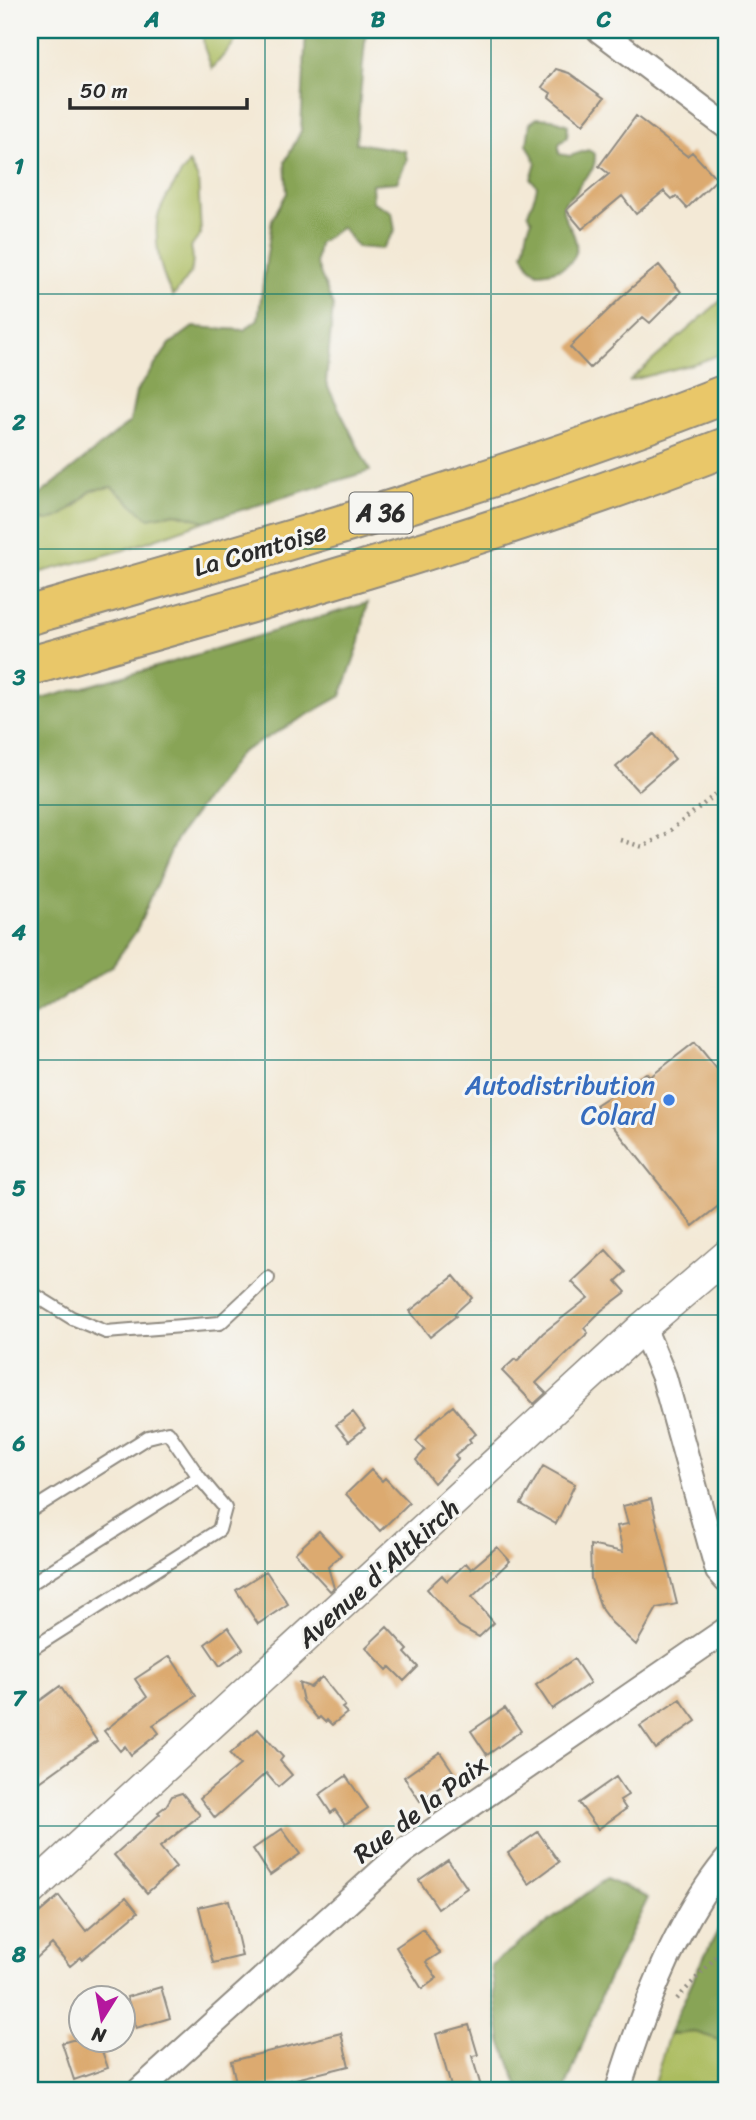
<svg xmlns="http://www.w3.org/2000/svg" width="756" height="2120" viewBox="0 0 756 2120" font-family="Sriracha,sans-serif">
<style>
.green{fill:#abbc5f;stroke:#6b7445;stroke-width:2}
.forest{fill:#88a456;stroke:#5a6840;stroke-width:2}
.building{fill:#dcaa6f}
.lines{fill:none;stroke-linecap:round;stroke-linejoin:round}
.service-casing{stroke:#8f8a80;stroke-width:16}
.minor-casing{stroke:#8f8a80;stroke-width:28}
.tertiary-casing{stroke:#8f8a80;stroke-width:33}
.motorway-casing{stroke:#8f8a80;stroke-width:42}
.path{stroke:#8f8a80;stroke-width:4.5;stroke-dasharray:2 5;stroke-linecap:butt}
.service{stroke:#fff;stroke-width:12}
.minor{stroke:#fff;stroke-width:24}
.tertiary{stroke:#fff;stroke-width:30}
.motorway{stroke:#e9c769;stroke-width:38}
.grid{fill:none;stroke:#0f766e;stroke-width:2;stroke-opacity:0.55}
.shop-dot{fill:#3f7fe0;stroke:#f6f6f2;stroke-width:2.5}
.labels{text-anchor:middle;dominant-baseline:central;stroke-width:6;stroke-linejoin:round;paint-order:stroke}
.shield{fill:#f6f6f2;stroke:#686867;stroke-width:2}
.shield-label{font-size:24px;font-weight:bold;fill:#2b2b2b}
.street-label{font-size:26px;fill:#2b2b2b;stroke:#f6f6f2}
.shop-label{font-size:26px;fill:#366cbe;stroke:#f6f6f2;text-anchor:end}
.neatline{fill:none;stroke:#0f766e;stroke-width:2.5}
.grid-label{font-size:23px;text-anchor:middle;font-weight:bold;fill:#0f766e}
</style>
<rect width="100%" height="100%" fill="#f6f6f2"/>
<filter id="ink" filterUnits="userSpaceOnUse"><feTurbulence type="fractalNoise" baseFrequency=".0143" numOctaves="2"/><feDisplacementMap in="SourceGraphic" scale="14" xChannelSelector="R" yChannelSelector="G"/><feConvolveMatrix kernelMatrix="1 2 1 2 8 2 1 2 1" color-interpolation-filters="sRGB"/></filter>
<filter id="wash" filterUnits="userSpaceOnUse"><feTurbulence type="fractalNoise" baseFrequency=".00686" numOctaves="4" result="noise"/><feDisplacementMap in="SourceGraphic" scale="28" xChannelSelector="R" yChannelSelector="G"/><feGaussianBlur stdDeviation="1.57" result="paint"/><feColorMatrix in="noise" values="0 0 0 0 0 0 0 0 0 0 0 0 0 0 0 0 0 1.4 0 .05"/><feComposite in="paint" operator="in"/></filter>
<g filter="url(#wash)">
<rect width="100%" height="100%" fill="#f3e9d6"/>
<!-- green -->
<path class="green" d="M 202,30 L 235,30 L 235,42 L 212,69 L 204,47 Z
M 189,163 L 198,179 L 201,234 L 191,247 C 197,270 188,279 173,296 C 161,274 155,247 157,221 C 159,206 180,175 189,163 Z
M 726,296 L 726,352 L 700,362 L 629,381 Z
M 112,487 L 148,518 L 176,513 L 205,521 L 121,551 L 30,575 L 30,502 L 39,520 L 75,507 L 92,490 Z
M 695,2032 L 726,2042 L 726,2090 L 652,2090 L 669,2034 Z"/>
<!-- forest -->
<path class="forest" d="M 306,30 L 366,30 L 356,143 L 405,151 L 407,160 L 397,182 L 372,184 L 373,202 L 392,212 L 395,231 L 382,249 L 357,247 L 342,227 L 319,243 L 316,262 L 333,306 L 326,383 L 370,471 L 205,521 L 176,513 L 148,518 L 112,487 C 106,488 96,488 91,491 C 72,504 66,522 39,520 L 31,502 L 130,422 L 136,392 L 170,344 L 193,327 L 244,330 L 258,319 L 272,219 L 287,193 L 285,162 L 301,131 Z
M 537,118 L 552,119 L 568,125 L 567,137 L 559,144 L 559,154 L 570,156 L 588,150 L 595,154 C 596,177 582,173 576,193 C 570,197 563,201 563,210 C 563,217 569,225 572,231 C 586,261 564,271 538,273 L 530,267 L 523,253 C 529,240 523,236 532,220 L 528,213 C 531,203 536,196 537,186 L 531,179 L 536,162 L 527,144 L 530,123 Z
M 367,603 L 360,642 L 341,696 L 240,753 L 176,839 L 137,930 L 112,966 L 30,1019 L 30,702 L 146,670 Z
M 606,1879 L 648,1898 L 605,1986 L 565,2090 L 520,2090 L 501,2041 L 491,1965 Z
M 726,1916 L 726,2042 L 695,2032 L 669,2034 L 699,1966 Z"/>
<g id="blocks">
<!-- building -->
<path class="building" d="M 556,69 L 569,73 L 604,98 L 583,124 L 549,97 L 551,93 L 542,87 Z
M 636,116 L 687,156 L 692,152 L 717,179 L 687,208 L 676,196 L 672,199 L 664,191 L 636,214 L 622,196 L 582,229 L 566,210 L 609,174 L 599,166 Z
M 659,265 L 681,292 L 650,323 L 643,317 L 590,368 L 570,347 L 630,289 Z
M 654,734 L 675,759 L 638,791 L 616,767 Z
M 695,1042 L 726,1080 L 726,1200 L 693,1226 L 596,1105 L 646,1073 L 650,1077 Z
M 606,1250 L 626,1272 L 616,1281 L 626,1292 L 602,1310 L 584,1328 L 588,1333 L 536,1383 L 546,1393 L 534,1404 L 502,1371 L 515,1359 L 517,1361 L 543,1333 L 588,1298 L 572,1282 Z
M 454,1276 L 472,1298 L 454,1314 L 456,1316 L 430,1337 L 410,1311 Z
M 453,1406 L 476,1434 L 469,1439 L 471,1442 L 455,1455 L 458,1459 L 434,1483 L 416,1460 L 425,1450 L 416,1441 L 431,1424 Z
M 353,1412 L 365,1428 L 349,1441 L 336,1425 Z
M 543,1466 L 575,1484 L 556,1524 L 521,1504 Z
M 371,1470 L 382,1481 L 385,1478 L 409,1503 L 380,1531 L 346,1494 Z
M 651,1499 L 677,1604 L 657,1608 L 636,1645 L 611,1622 L 602,1610 L 591,1579 L 590,1545 L 623,1552 L 617,1526 L 628,1524 L 623,1506 Z
M 319,1531 L 341,1555 L 328,1567 L 334,1588 L 330,1591 L 295,1553 Z
M 497,1547 L 510,1561 L 472,1597 L 494,1623 L 479,1637 L 459,1626 L 427,1589 L 442,1575 L 447,1581 L 466,1563 L 471,1569 Z
M 266,1571 L 288,1604 L 258,1624 L 236,1590 Z
M 228,1627 L 243,1649 L 220,1666 L 205,1644 Z
M 387,1627 L 408,1650 L 405,1653 L 418,1667 L 404,1681 L 390,1667 L 387,1670 L 366,1647 Z
M 170,1656 L 196,1696 L 153,1725 L 159,1733 L 131,1755 L 125,1746 L 120,1751 L 104,1731 L 147,1697 L 135,1679 Z
M 574,1659 L 590,1683 L 552,1709 L 536,1685 Z
M 322,1677 L 345,1706 L 342,1708 L 347,1713 L 332,1725 L 327,1720 L 325,1722 L 320,1717 L 318,1719 L 303,1701 L 299,1683 L 310,1687 Z
M 60,1686 L 97,1741 L 30,1789 L 30,1708 Z
M 680,1699 L 696,1721 L 656,1749 L 640,1726 Z
M 505,1708 L 521,1731 L 487,1755 L 471,1731 Z
M 258,1729 L 283,1757 L 280,1761 L 292,1775 L 278,1787 L 266,1773 L 215,1818 L 200,1798 L 240,1765 L 230,1754 Z
M 440,1752 L 456,1776 L 420,1801 L 404,1777 Z
M 346,1776 L 368,1808 L 345,1824 L 335,1810 L 331,1813 L 319,1795 Z
M 616,1777 L 628,1795 L 620,1800 L 626,1809 L 598,1829 L 579,1803 Z
M 182,1793 L 200,1815 L 160,1847 L 176,1867 L 147,1893 L 114,1855 L 160,1814 L 158,1812 L 166,1806 L 172,1796 Z
M 282,1829 L 300,1854 L 270,1875 L 253,1849 Z
M 538,1832 L 559,1862 L 529,1884 L 508,1853 Z
M 448,1860 L 467,1888 L 438,1908 L 419,1880 Z
M 59,1896 L 86,1931 L 126,1897 L 138,1912 L 82,1959 L 81,1957 L 70,1966 L 52,1944 L 30,1964 L 30,1921 Z
M 229,1900 L 242,1956 L 213,1963 L 199,1907 Z
M 423,1929 L 440,1953 L 426,1962 L 437,1978 L 422,1989 L 396,1947 Z
M 161,1987 L 170,2018 L 136,2028 L 127,1997 Z
M 469,2025 L 478,2055 L 472,2056 L 482,2090 L 452,2090 L 436,2034 Z
M 341,2033 L 349,2066 L 251,2090 L 238,2090 L 231,2061 Z
M 72,2040 L 98,2040 L 108,2068 L 74,2080 L 62,2043 Z"/>
</g>
</g>
<g filter="url(#ink)">
<use href="#blocks" fill-opacity="0" stroke="#8f8a80" stroke-width="2"/>
<g class="lines">
<defs>
<path id="service" d="M 30,1292 L 72,1318 L 106,1332 L 220,1323 L 268,1278
M 30,1511 L 148,1437 L 168,1432 L 199,1477 L 30,1584
M 30,1650 L 219,1530 L 225,1508 L 199,1477"/>
<path id="minor" d="M 599,30 L 726,126
M 643,1327 L 664,1377 L 718,1571 L 726,1580
M 140,2090 L 404,1851 L 726,1630
M 618,2090 C 641,2015 676,1922 726,1861"/>
<path id="tertiary" d="M 30,1891 L 643,1327 L 726,1256"/>
<path id="motorway" d="M 30,615 C 264,548 499,483 726,394
M 30,666 C 264,600 499,535 726,447"/>
</defs>
<!-- service casing -->
<use href="#service" class="service-casing"/>
<!-- minor casing -->
<use href="#minor" class="minor-casing"/>
<!-- tertiary casing -->
<use href="#tertiary" class="tertiary-casing"/>
<!-- motorway casing -->
<use href="#motorway" class="motorway-casing"/>
<!-- path -->
<path class="path" d="M 620,840 L 643,847 L 667,833 L 726,786
M 677,1999 L 726,1946"/>
<!-- service -->
<use href="#service" class="service"/>
<!-- minor -->
<use href="#minor" class="minor"/>
<!-- tertiary -->
<use href="#tertiary" class="tertiary"/>
<!-- motorway -->
<use href="#motorway" class="motorway"/>
</g>
</g>
<!-- grid -->
<path class="grid" d="M 265,30 L 265,2090M 491,30 L 491,2090M 30,294 L 726,294M 30,549 L 726,549M 30,805 L 726,805M 30,1060 L 726,1060M 30,1315 L 726,1315M 30,1571 L 726,1571M 30,1826 L 726,1826"/>
<!-- markers -->
<circle class="shop-dot" cx="669" cy="1100" r="7"/>
<g class="labels">
<!-- shield labels -->
<rect class="shield" x="349.5" y="492.5" width="63" height="41" rx="5"/>
<g class="shield-label">
<text x="381" y="513">A 36</text>
</g>
<!-- street labels -->
<g class="street-label">
<text transform="translate(260 549) rotate(-16)">La Comtoise</text>
<text transform="translate(378 1573) rotate(-42)">Avenue d'Altkirch</text>
<text transform="translate(420 1809) rotate(-37)">Rue de la Paix</text>
</g>
<!-- shop labels -->
<g class="shop-label">
<text x="655" y="1085">Autodistribution<tspan x="655" dy="30">Colard</tspan></text>
</g>
</g>
<!-- margin -->
<rect width="756" height="2120" fill="none" stroke="#f6f6f2" stroke-width="77"/>
<!-- north arrow -->
<g transform="translate(102 2019) rotate(191)"><circle r="33" fill="#f6f6f2" stroke="#a5a5a2" stroke-width="2"/>
<path d="M0-5L12 26L0 18L-12 26Z" fill="#b5179e"/>
<text y="-10" font-size="19" font-weight="bold" text-anchor="middle" fill="#2b2b2b">N</text>
</g>
<!-- scale -->
<path d="M70 98v10h177v-10" fill="none" stroke="#2b2b2b" stroke-width="3.5"/>
<text x="80" y="98" font-size="21" fill="#2b2b2b" stroke="#f6f6f2" stroke-width="5" paint-order="stroke">50 m</text>
<rect x="38" y="38" width="680" height="2044" class="neatline"/>
<g class="grid-label">
<text x="152" y="27">A</text>
<text x="378" y="27">B</text>
<text x="604" y="27">C</text>
<text x="19" y="174">1</text>
<text x="19" y="430">2</text>
<text x="19" y="685">3</text>
<text x="19" y="940">4</text>
<text x="19" y="1196">5</text>
<text x="19" y="1451">6</text>
<text x="19" y="1706">7</text>
<text x="19" y="1962">8</text>
</g>
</svg>
